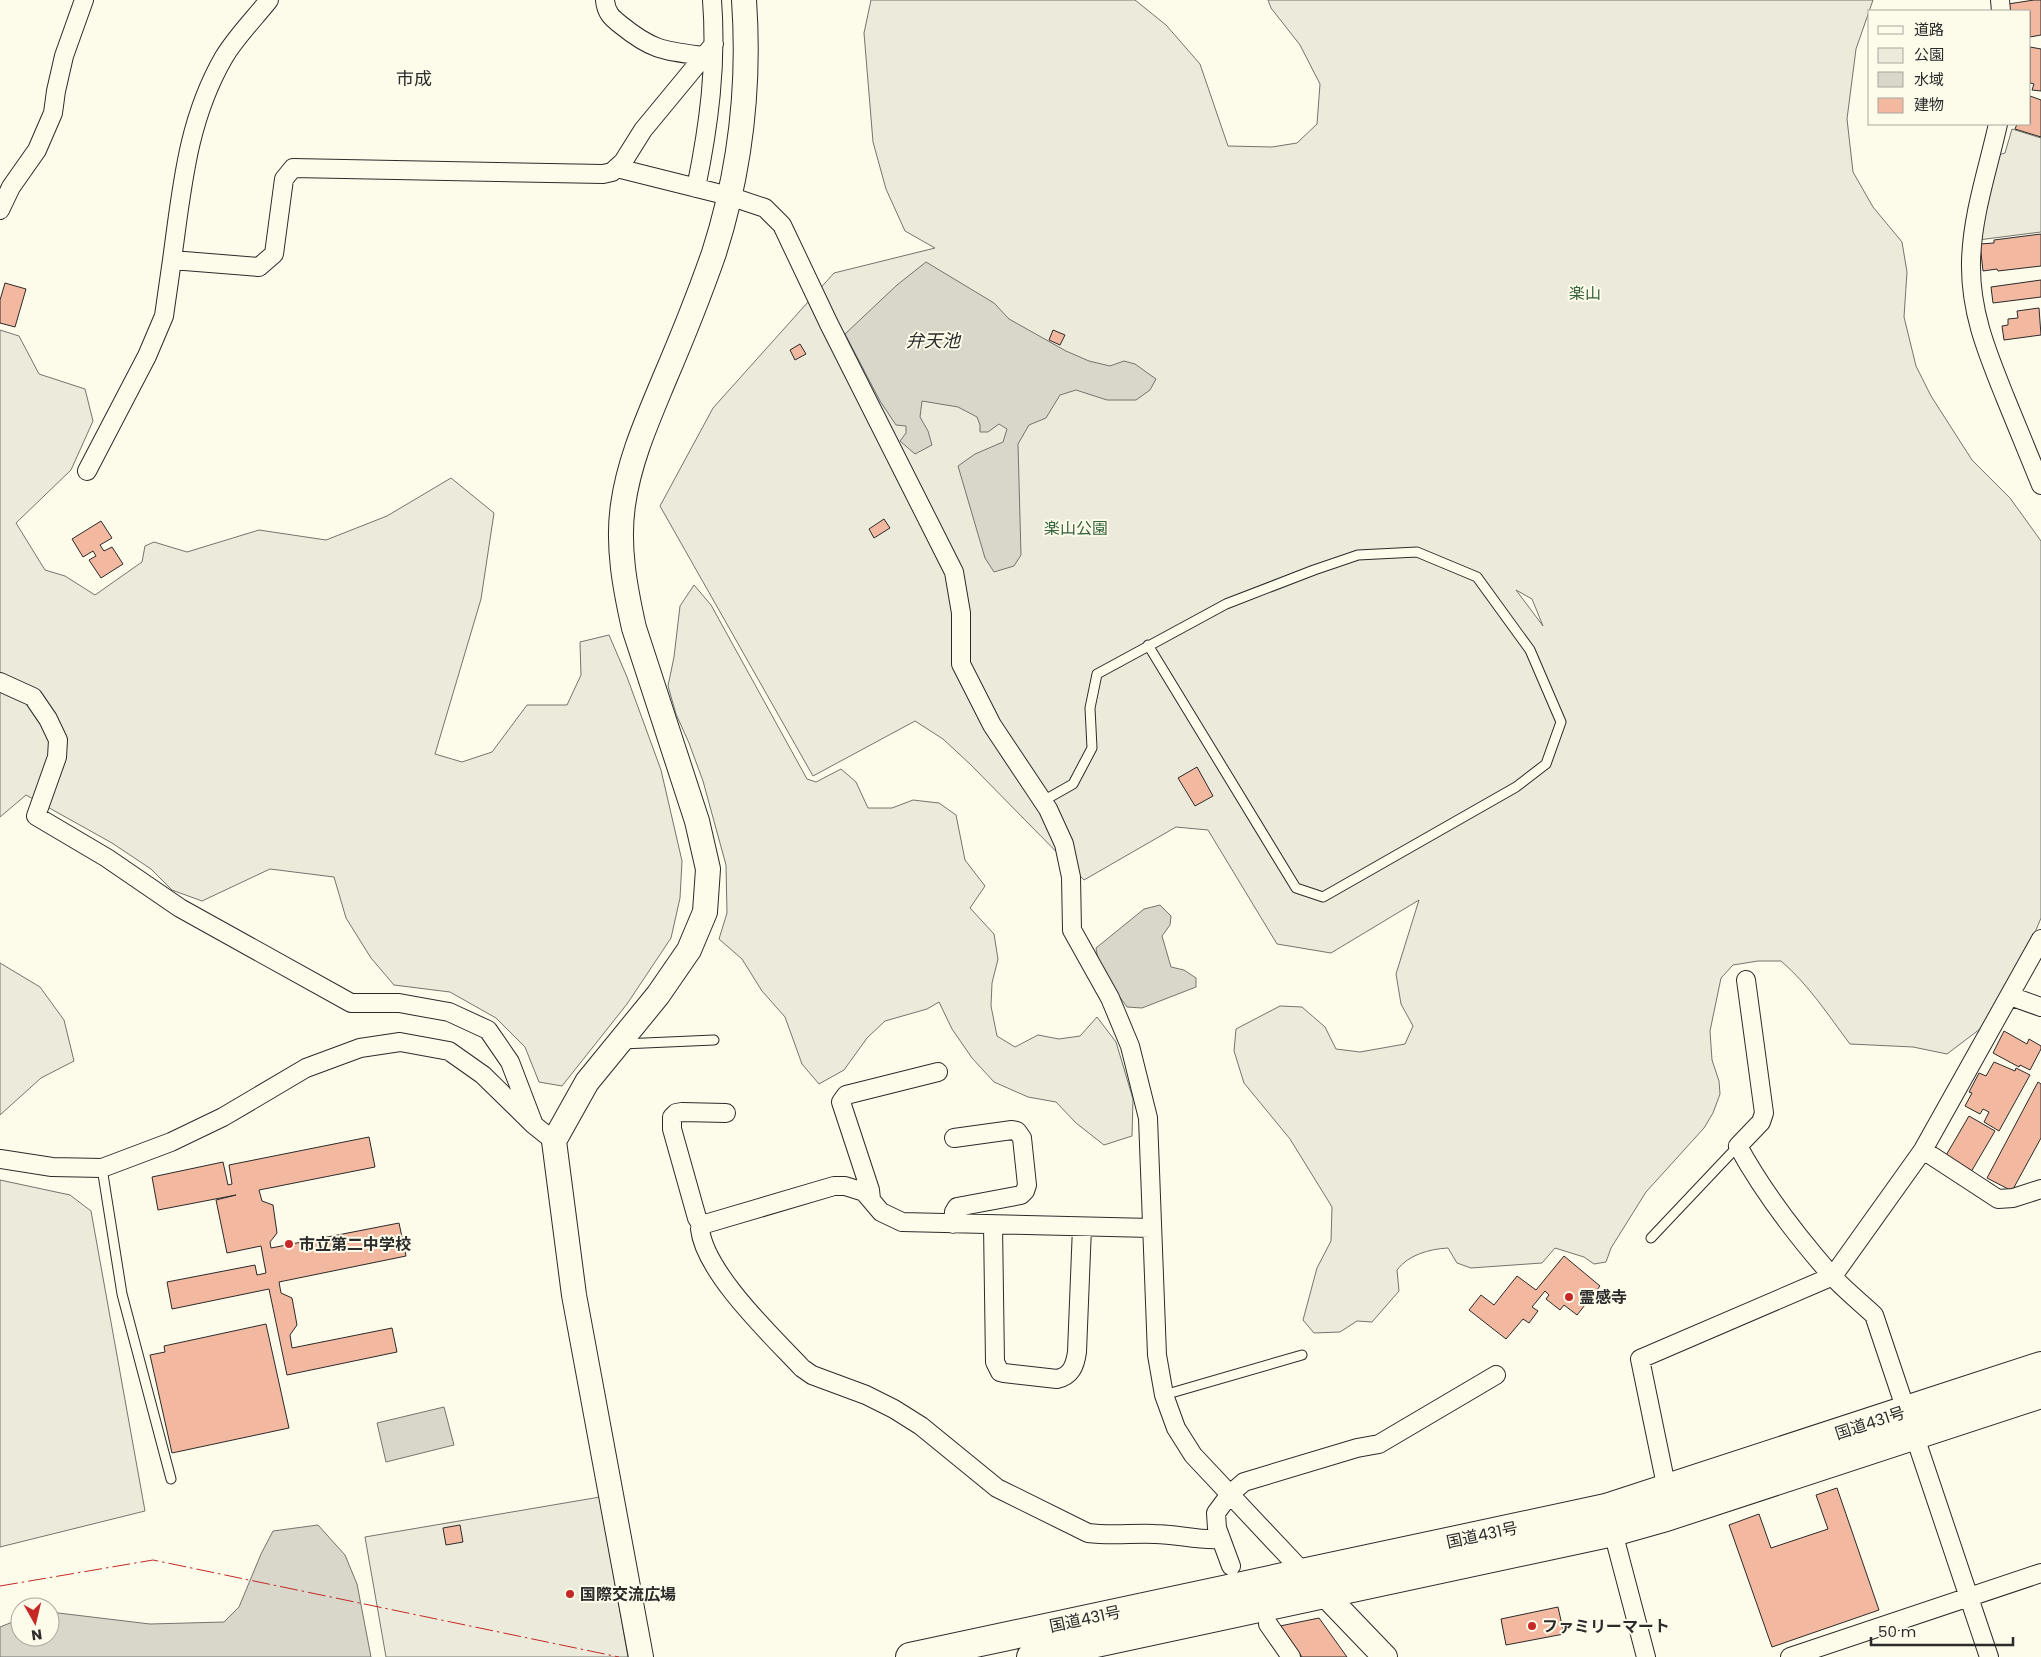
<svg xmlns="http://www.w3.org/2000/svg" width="2041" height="1657" viewBox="0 0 2041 1657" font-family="Poppins,'Noto Sans JP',sans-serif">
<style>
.green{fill:#ecebdb;stroke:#74746e;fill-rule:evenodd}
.water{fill:#d8d7c9;stroke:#74746e}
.building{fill:#f2b8a0;stroke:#2b2b2b}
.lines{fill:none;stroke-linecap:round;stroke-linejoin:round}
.lane-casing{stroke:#2b2b2b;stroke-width:11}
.street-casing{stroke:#2b2b2b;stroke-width:20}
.secondary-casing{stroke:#2b2b2b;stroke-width:26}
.highway-casing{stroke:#2b2b2b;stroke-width:30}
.lane{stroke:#fdfbea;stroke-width:9}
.street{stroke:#fdfbea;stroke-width:18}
.secondary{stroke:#fdfbea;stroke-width:24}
.highway{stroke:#fdfbea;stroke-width:28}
.power{stroke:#c62828;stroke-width:1;stroke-dasharray:18 4 2.5 4;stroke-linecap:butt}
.poi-dot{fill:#c62828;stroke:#fdfbea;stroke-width:2}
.labels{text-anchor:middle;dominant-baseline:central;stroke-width:4;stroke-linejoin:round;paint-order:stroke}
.park-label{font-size:16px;fill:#34623c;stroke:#fdfbea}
.poi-label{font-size:16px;font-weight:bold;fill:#2b2b2b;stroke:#fdfbea;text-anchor:start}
.street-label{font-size:16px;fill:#2b2b2b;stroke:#fdfbea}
.neighbourhood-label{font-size:18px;fill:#2b2b2b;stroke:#fdfbea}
.water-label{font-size:18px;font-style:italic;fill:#2b2b2b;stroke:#fdfbea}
</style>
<rect width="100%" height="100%" fill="#fdfbea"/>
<!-- green -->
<path class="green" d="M 871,0 L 1135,0 L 1166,25 L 1200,64 L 1228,146 L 1272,147 L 1297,143 L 1317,124 L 1320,84 L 1300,45 L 1271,8 L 1268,0 L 1873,0 L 1856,49 L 1847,119 L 1853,172 L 1873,207 L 1902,242 L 1907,272 L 1904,317 L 1916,366 L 1931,396 L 1972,460 L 2010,498 L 2041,541 L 2041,918 L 2026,954 L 2005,991 L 1980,1029 L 1947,1054 L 1913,1047 L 1850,1044 C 1828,1015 1809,985 1781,961 L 1758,961 L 1733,965 L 1721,978 L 1710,1031 L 1712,1060 L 1719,1081 L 1720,1094 L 1713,1113 L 1704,1128 L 1646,1192 L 1611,1248 L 1606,1262 L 1594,1264 L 1584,1257 L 1555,1248 L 1542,1263 L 1471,1268 L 1457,1263 L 1448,1248 C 1429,1249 1408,1255 1397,1270 L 1399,1291 L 1372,1322 L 1357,1321 L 1340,1332 L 1314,1333 L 1303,1320 L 1317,1268 L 1331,1241 L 1332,1207 L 1290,1139 L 1244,1083 L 1234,1051 L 1236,1029 L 1280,1006 L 1302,1007 L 1325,1027 L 1336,1049 L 1360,1052 L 1405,1044 L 1413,1026 L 1401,1004 L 1396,974 L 1419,900 L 1331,953 L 1277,944 L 1208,830 L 1176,827 L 1084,880 L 971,765 L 943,739 L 915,721 L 813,776 L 660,506 L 713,408 L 834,273 L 935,248 L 905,231 L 886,189 L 873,142 L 864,33 ZM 1516,590 L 1532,599 L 1543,626 Z
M 2012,129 L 2041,138 L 2041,232 L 1978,240 L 1995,156 L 2005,153 Z
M 0,330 L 19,336 L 39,374 L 85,389 L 93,421 L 71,470 L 16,523 L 45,570 L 65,576 L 95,595 L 142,562 L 145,546 L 154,542 L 187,552 L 259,530 L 326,540 L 387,516 L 451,478 L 494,513 L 481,599 L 435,754 L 462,762 L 492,752 L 527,705 L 567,705 L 581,675 L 580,642 L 609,635 L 627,677 L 661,770 L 682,861 L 680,898 L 671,938 L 627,1004 L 562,1086 L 539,1082 L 525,1047 L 496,1018 L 450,992 L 394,985 L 371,958 L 346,918 L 334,877 L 270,869 L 202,901 L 172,890 L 151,869 L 112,843 L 26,795 L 0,817 Z
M 694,585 L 711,605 L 807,779 L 816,782 L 841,769 L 856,782 L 868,808 L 892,808 L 913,800 L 939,803 L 956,815 L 965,860 L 985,886 L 970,908 L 994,934 L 998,959 L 992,983 L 991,1006 L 997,1036 L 1015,1047 L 1038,1035 L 1059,1039 L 1080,1036 L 1097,1017 L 1116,1042 L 1133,1099 L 1132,1136 L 1104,1145 L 1076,1123 L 1056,1102 L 1028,1097 L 994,1082 L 972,1058 L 952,1029 L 939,1002 L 927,1009 L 885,1021 L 867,1038 L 844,1070 L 819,1084 L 802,1064 L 785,1017 L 762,991 L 742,959 L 719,939 L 727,913 L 726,865 L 703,781 L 689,743 L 676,714 L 668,686 L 674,657 L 680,606 Z
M 0,963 L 40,987 L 64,1020 L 74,1061 L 41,1078 L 0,1115 Z
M 0,1180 L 70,1195 L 91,1211 L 145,1511 L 0,1547 Z
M 600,1497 L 628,1657 L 386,1657 L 365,1537 Z"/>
<!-- water -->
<path class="water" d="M 926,262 L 994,303 L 1009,319 L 1066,351 L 1089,361 L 1110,366 L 1124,361 L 1135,364 L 1156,379 L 1150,390 L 1136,400 L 1107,400 L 1076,390 L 1060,395 L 1046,418 L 1029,425 L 1018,444 L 1021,555 L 1014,566 L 994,572 L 985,558 L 958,466 L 975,454 L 1003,442 L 1007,429 L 999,424 L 988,432 L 980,432 L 980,425 L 977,417 L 958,407 L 922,401 L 920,417 L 928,431 L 932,445 L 915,454 L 900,441 L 906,433 L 906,426 L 896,425 L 880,401 L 845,334 L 897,285 Z
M 1160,905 L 1171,916 L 1170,925 L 1162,936 L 1171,967 L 1184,970 L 1196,978 L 1196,987 L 1142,1008 L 1127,1007 C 1115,990 1098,969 1096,948 L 1144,909 Z
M 444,1407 L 454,1445 L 386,1462 L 377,1423 Z
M 318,1525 L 345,1555 L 357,1584 L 371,1657 L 0,1657 L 0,1627 L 20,1619 L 20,1637 L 50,1637 L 50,1612 L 150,1624 L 224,1622 L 239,1607 L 261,1554 L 273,1531 Z"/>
<!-- building -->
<path class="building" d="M 2034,0 L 2041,0 L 2041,35 L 2030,37 L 2030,11 L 2009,11 L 2008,4 Z
M 2030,47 L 2041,49 L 2041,91 L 2032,90 L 2034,84 L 2030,83 Z
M 2030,96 L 2041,100 L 2041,137 L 2015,129 L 2017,124 L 2030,124 Z
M 2041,234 L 2041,266 L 1998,271 L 1997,269 L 1983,271 L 1980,244 L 1994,243 L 1994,240 Z
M 2041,280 L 2041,297 L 1993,303 L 1991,287 Z
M 5,283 L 26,289 L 15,327 L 0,323 L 0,300 Z
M 2039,308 L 2041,335 L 2004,340 L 2002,326 L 2008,325 L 2008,319 L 2018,318 L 2017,311 Z
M 1053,330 L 1065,335 L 1060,345 L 1049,340 Z
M 800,344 L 806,354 L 795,360 L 790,350 Z
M 884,519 L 890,528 L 874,538 L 869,529 Z
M 101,521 L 112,538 L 100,545 L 104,551 L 112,547 L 123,564 L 101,578 L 89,560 L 96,556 L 93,551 L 83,557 L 72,539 Z
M 1197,767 L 1213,796 L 1195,806 L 1178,778 Z
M 2004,1031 L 2027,1044 L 2029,1039 L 2041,1046 L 2041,1049 L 2030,1070 L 2020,1065 L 2019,1067 L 1993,1053 Z
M 1994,1062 L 2015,1071 L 2016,1068 L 2030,1075 L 1999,1131 L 1984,1122 L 1989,1112 L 1983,1109 L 1980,1114 L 1965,1106 L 1972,1093 L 1969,1092 L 1979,1073 L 1986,1076 Z
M 2038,1082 L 2041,1084 L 2041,1138 L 2012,1191 L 1987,1178 Z
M 1969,1116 L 1995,1131 L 1971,1172 L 1945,1157 Z
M 369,1137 L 375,1167 L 259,1190 L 262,1201 L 273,1205 L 277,1233 L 270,1242 L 271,1248 L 399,1223 L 406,1256 L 279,1282 L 281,1293 L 292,1298 L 297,1325 L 290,1335 L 292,1348 L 392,1328 L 397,1352 L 287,1375 L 269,1289 L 172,1309 L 167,1282 L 255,1265 L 257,1275 L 266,1273 L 261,1246 L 227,1253 L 216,1200 L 236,1195 L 158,1210 L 152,1177 L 223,1162 L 228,1185 L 232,1184 L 229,1165 Z
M 1564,1256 L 1600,1286 L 1577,1315 L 1564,1305 L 1560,1310 L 1546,1299 L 1549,1295 L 1545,1291 L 1532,1307 L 1538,1311 L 1529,1323 L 1523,1319 L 1506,1339 L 1469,1310 L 1481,1295 L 1494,1305 L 1517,1276 L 1536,1290 Z
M 266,1324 L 289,1428 L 172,1453 L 150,1355 L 165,1352 L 164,1346 Z
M 1837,1488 L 1879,1610 L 1772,1647 L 1729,1525 L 1759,1514 L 1771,1548 L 1828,1529 L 1816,1495 Z
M 460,1525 L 463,1542 L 446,1545 L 443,1528 Z
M 1558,1607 L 1564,1634 L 1506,1645 L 1501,1619 Z
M 1319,1618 L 1347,1657 L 1302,1657 L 1280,1626 Z"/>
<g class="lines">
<defs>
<path id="lane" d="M 1043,801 L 1073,784 L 1092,748 L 1090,708 L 1097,674 L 1226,604 L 1314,570 L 1358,555 L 1417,552 L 1477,577 L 1530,650 L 1561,722 L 1546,764 L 1516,787 L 1323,897 L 1296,888 L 1148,645
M 622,1044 L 714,1040
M 102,1168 L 122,1294 L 171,1479
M 1651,1238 L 1738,1146
M 1164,1395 L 1302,1355"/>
<path id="street" d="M 269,0 C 254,19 236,37 224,57 C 187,121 182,188 172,260 L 259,267 L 274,254 L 284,179 L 293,168 L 603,174 L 612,172 L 623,162 L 643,130 L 714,44
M 605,0 C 606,13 612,18 621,25 C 653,51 665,51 704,56
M 2000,0 L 2001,11
M 1998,124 C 1988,169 1972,215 1971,262 C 1970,312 1987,352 2005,397 C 2017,427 2029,456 2041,485
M 617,168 L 729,196 L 765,208 L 782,225 L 829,324 L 954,572 L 961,613 L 961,664 L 992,725 L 1048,809 L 1064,844 L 1071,877 L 1072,930 L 1110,998 L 1130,1046 L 1148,1118 L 1157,1355 L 1164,1395 L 1176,1428 L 1193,1455 L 1303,1572
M 696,188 C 709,125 717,64 712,0
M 0,210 L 11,187 L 37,150 L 53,113 L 56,91 L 64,56 L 84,0
M 87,471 L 147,356 L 164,316 L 172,260
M 0,682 L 33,697 L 48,719 L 58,740 L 57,757 L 36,816 L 107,858 L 180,908 L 351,1003 L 399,1003 L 449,1012 L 488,1030 L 510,1062 L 534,1125
M 1746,980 L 1764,1113 L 1761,1122 L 1738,1146 C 1763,1192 1797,1236 1832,1276 C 1845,1290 1860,1302 1874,1315 L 1989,1657
M 2010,996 L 2041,1007
M 1923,1150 L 1998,1199 L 2013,1198 L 2041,1189
M 0,1159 L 52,1167 L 102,1168 L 171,1142 L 223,1117 L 306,1068 L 360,1048 L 400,1042 L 449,1051 L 483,1075 L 534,1125 L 554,1141
M 871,1199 L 870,1190 L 841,1102 L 846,1095 L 938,1072
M 953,1224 L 954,1212 L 957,1207 L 1021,1195 L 1025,1191 L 1027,1185 L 1022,1138 L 1017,1131 L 1012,1130 L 954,1138
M 993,1225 L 995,1362 L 1000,1372 L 1004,1373 L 1057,1379 C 1071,1376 1075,1366 1077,1352 L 1082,1227
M 702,1226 L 697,1218 L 672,1129 L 672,1117 L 676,1113 L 682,1112 L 726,1113
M 1151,1228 L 902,1222 L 881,1212 L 864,1192 L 845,1186 L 834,1186 L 705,1224 L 700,1229 C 705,1273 772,1336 802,1368 L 812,1375 L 866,1395 L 894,1409 L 921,1426 L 997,1488 L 1088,1533 C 1111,1536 1133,1533 1155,1534 C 1177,1534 1199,1541 1221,1539
M 1667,1490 L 1640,1359 L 1833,1276 L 1923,1150 L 2041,939
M 1613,1532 L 1646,1657
M 1231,1566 L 1217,1528 L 1216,1513 L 1230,1494 L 1244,1482 L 1357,1448 L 1379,1444 L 1496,1375
M 1268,1624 L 1291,1657
M 1790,1657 L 2041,1573"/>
<path id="secondary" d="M 1313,1582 L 1385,1657
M 641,1657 L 574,1295 L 554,1141 L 587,1082 L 658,995 L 689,950 L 705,912 L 708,869 L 697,821 L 634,628 C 625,588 617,546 623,505 C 629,461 647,421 664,380 C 682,338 699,296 714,253 C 740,172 750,85 744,0"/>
<path id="highway" d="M 910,1657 L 1606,1508 L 2041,1366
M 1031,1657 L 1613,1532 L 1666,1517 L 2041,1394"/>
</defs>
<!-- lane casing -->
<use href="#lane" class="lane-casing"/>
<!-- street casing -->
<use href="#street" class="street-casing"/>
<!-- secondary casing -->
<use href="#secondary" class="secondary-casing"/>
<!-- highway casing -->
<use href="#highway" class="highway-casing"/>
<!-- lane -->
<use href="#lane" class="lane"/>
<!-- street -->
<use href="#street" class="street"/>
<!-- secondary -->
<use href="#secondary" class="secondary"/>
<!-- highway -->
<use href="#highway" class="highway"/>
<!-- power -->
<path class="power" d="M 0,1586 L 153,1560 L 619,1657"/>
</g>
<!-- markers -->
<g class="poi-dot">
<circle cx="289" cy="1244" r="5"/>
<circle cx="1569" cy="1297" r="5"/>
<circle cx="570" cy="1594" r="5"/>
<circle cx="1532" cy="1626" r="5"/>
</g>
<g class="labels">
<!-- park labels -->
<g class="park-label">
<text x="1585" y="293">楽山</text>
<text x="1076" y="528">楽山公園</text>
</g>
<!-- poi labels -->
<g class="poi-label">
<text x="299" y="1244">市立第二中学校</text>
<text x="1579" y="1297">霊感寺</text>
<text x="580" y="1594">国際交流広場</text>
<text x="1542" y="1626">ファミリーマート</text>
</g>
<!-- street labels -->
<g class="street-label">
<text transform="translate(1870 1423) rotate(-18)">国道431号</text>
<text transform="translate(1482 1535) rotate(-12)">国道431号</text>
<text transform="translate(1085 1619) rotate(-12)">国道431号</text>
</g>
<!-- neighbourhood labels -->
<g class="neighbourhood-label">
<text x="414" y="78">市成</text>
</g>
<!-- water labels -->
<g class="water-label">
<text x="933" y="340">弁天池</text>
</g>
</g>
<!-- legend -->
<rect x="1868" y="10" width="162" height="115" fill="#fdfbea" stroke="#a9a89e"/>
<rect x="1878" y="26" width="25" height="8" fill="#fdfbea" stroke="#a9a89e"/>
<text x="1914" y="35" font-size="15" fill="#2b2b2b">道路</text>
<rect x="1878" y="48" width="25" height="15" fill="#ecebdb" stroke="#a9a89e"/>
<text x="1914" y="60" font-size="15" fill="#2b2b2b">公園</text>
<rect x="1878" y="72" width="25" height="15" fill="#d8d7c9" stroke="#a9a89e"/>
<text x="1914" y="85" font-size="15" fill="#2b2b2b">水域</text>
<rect x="1878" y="98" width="25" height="15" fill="#f2b8a0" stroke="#a9a89e"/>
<text x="1914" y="110" font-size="15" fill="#2b2b2b">建物</text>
<!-- north arrow -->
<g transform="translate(35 1622) rotate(172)"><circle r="24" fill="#fdfbea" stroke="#a9a89e"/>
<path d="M0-4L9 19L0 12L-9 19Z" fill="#c62828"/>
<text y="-8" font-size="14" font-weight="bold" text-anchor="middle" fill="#2b2b2b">N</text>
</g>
<!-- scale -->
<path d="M1871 1637v8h142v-8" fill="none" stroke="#2b2b2b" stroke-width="2.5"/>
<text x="1878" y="1637" font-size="15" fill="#2b2b2b" stroke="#fdfbea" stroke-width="4" paint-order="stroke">50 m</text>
</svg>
